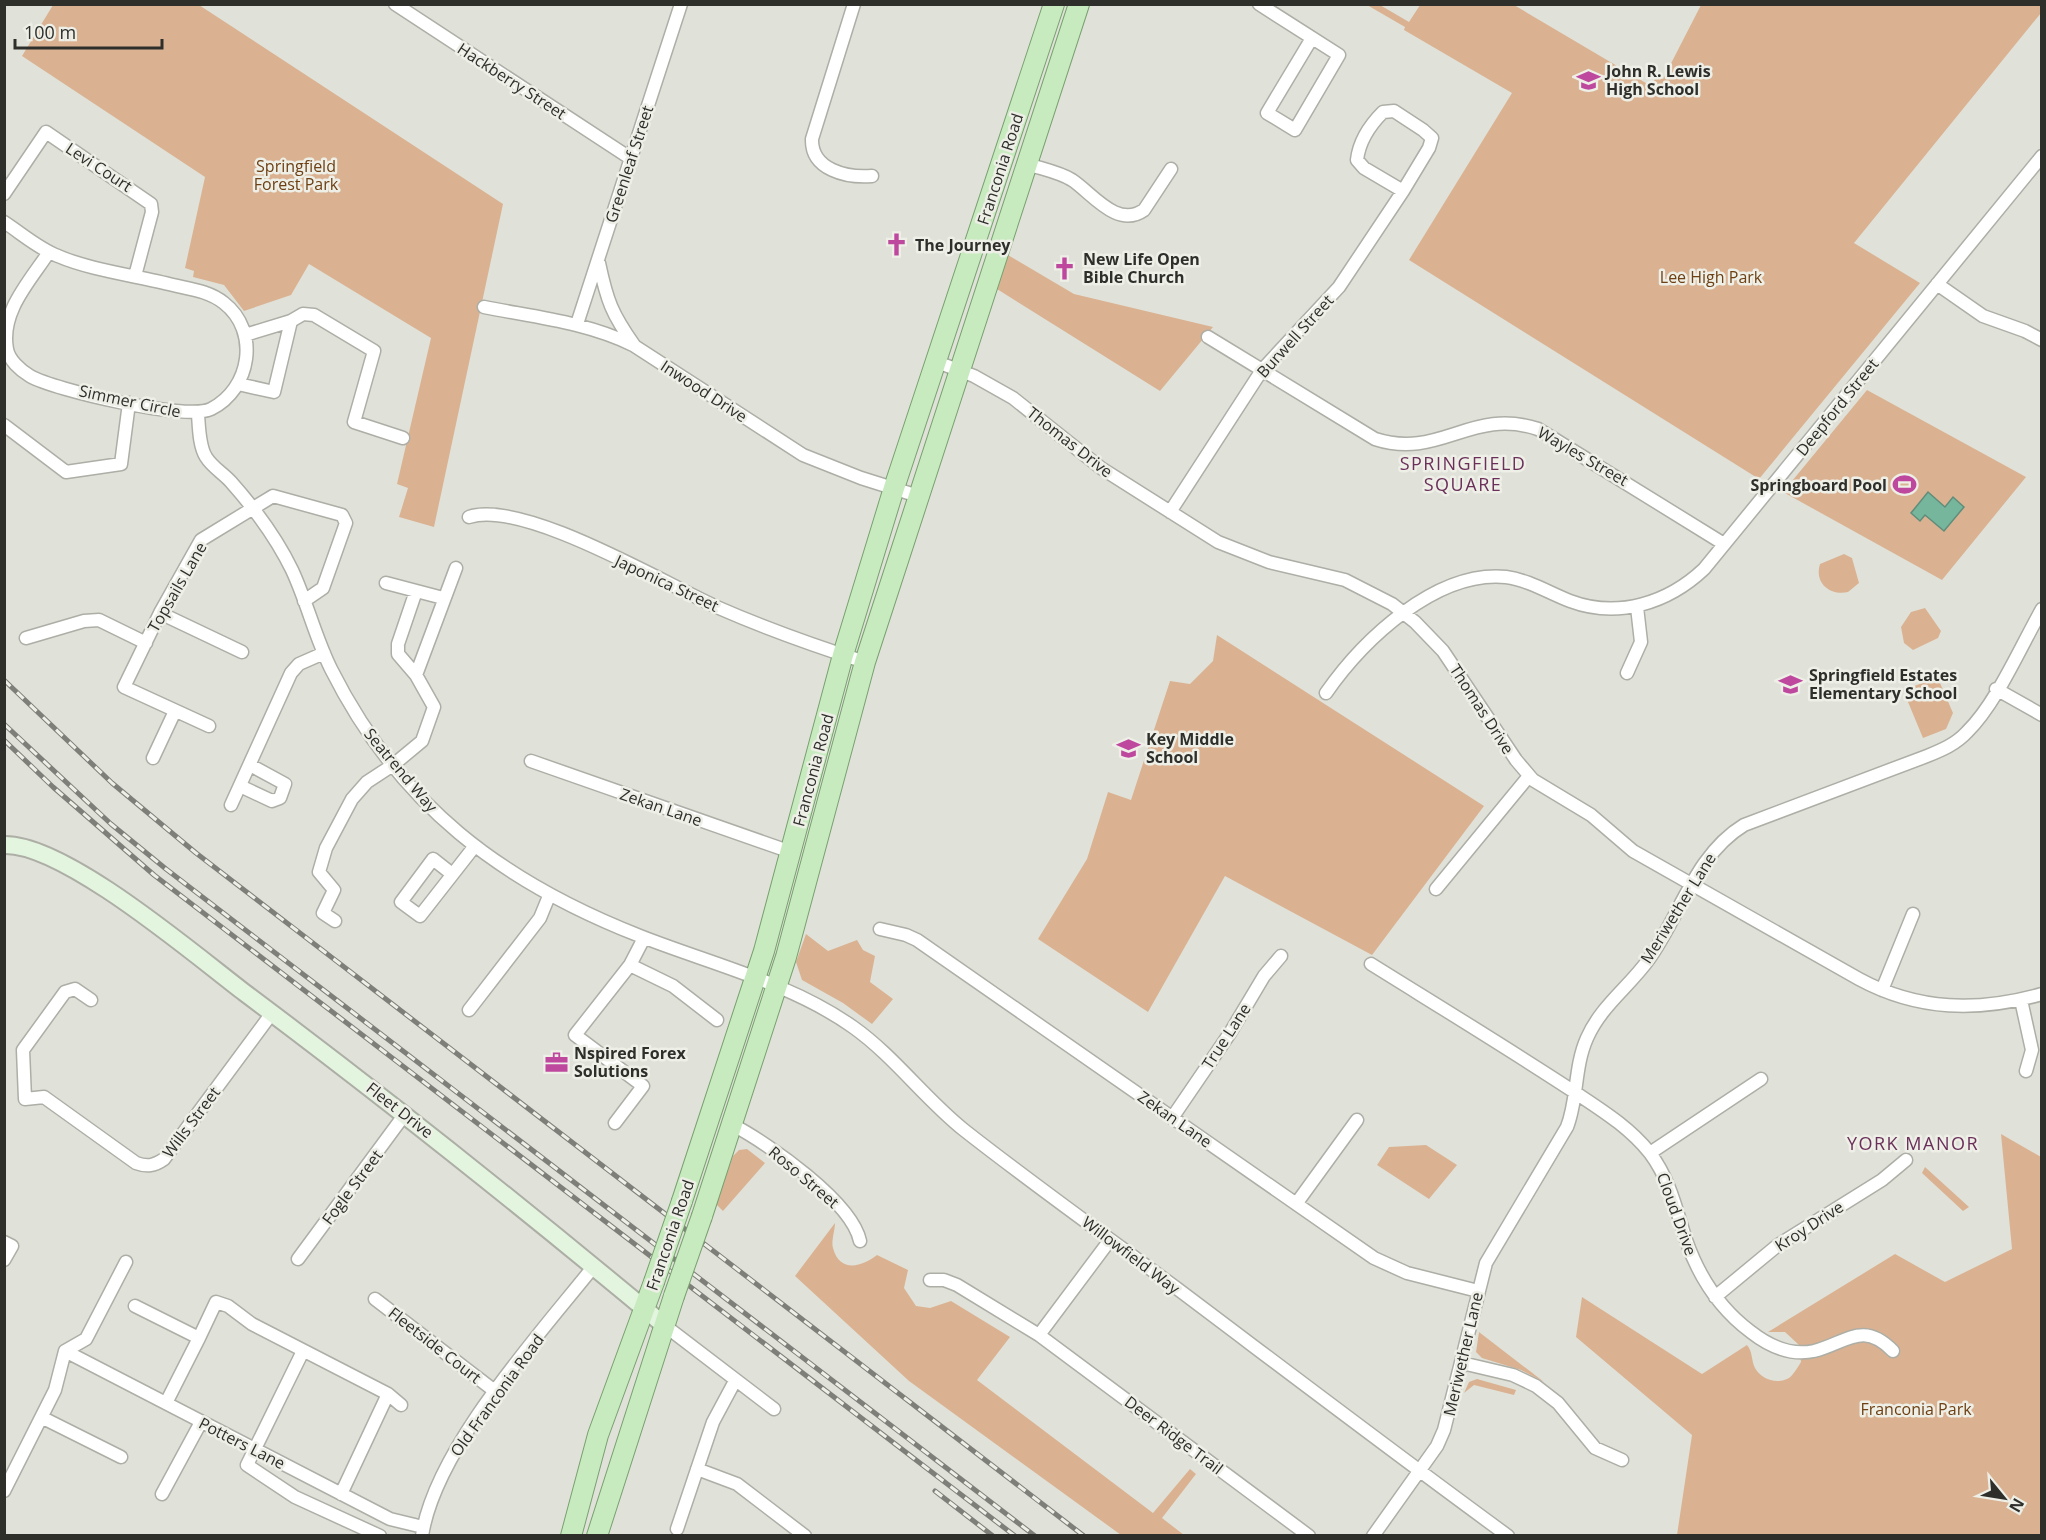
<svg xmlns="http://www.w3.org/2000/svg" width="2046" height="1540" viewBox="0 0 2046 1540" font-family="'Open Sans',sans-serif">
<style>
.green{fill:#dab292}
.water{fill:#75b69c;stroke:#608d7a;stroke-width:1.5}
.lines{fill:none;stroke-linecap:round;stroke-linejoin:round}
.street-casing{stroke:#adaea6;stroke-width:15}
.secondary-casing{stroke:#adaea6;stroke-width:20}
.primary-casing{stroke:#79a070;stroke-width:22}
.street{stroke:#fff;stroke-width:12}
.secondary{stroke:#e3f5df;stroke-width:16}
.primary{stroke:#c7ebbf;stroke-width:20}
.rail-casing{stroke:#7e7f79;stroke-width:5}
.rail{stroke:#eeefe7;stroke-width:3;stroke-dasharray:9;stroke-linecap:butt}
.primary-bridge-casing{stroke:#79a070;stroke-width:22;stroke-linecap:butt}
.primary-bridge{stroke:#c7ebbf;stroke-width:20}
.labels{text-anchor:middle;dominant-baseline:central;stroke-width:5;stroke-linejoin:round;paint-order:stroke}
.poi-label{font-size:16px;font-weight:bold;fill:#2e2e2b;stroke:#eeefe7;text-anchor:start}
.street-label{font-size:16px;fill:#2e2e2b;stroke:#eeefe7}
.park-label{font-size:16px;fill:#6e4013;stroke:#eeefe7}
.neighbourhood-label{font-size:18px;letter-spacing:1.5px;fill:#6b305a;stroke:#eeefe7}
</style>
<rect width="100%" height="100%" fill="#e0e2d9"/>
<!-- green -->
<path class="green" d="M 2041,4 L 2041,13 L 1854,243 L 1920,283 L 1759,479 L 1409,260 L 1512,93 L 1404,30 L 1405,27 L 1367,5 L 1380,5 L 1409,22 L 1420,5 L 1514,5 L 1651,86 L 1656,77 L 1663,79 L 1701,5 Z
M 53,5 L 199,5 L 503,204 L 434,527 L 399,517 L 408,488 L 397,484 L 431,338 L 309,264 L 291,295 L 244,311 L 224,285 L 193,277 L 194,271 L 185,268 L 205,177 L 22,56 Z
M 1008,255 L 1074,294 L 1213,327 L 1160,391 L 997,289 Z
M 1867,390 L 2026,477 L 1942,580 L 1783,492 Z
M 1844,554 L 1852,558 L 1859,583 L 1848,592 C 1830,596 1814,583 1820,564 Z
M 1925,608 L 1941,631 L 1938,638 L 1913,650 L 1904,643 L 1901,627 L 1911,612 Z
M 1217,635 L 1484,806 L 1372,955 L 1225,876 L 1148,1012 L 1038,939 L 1087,859 L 1108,792 L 1131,800 L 1170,681 L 1190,684 L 1213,661 Z
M 1931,680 L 1940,683 L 1953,713 L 1946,729 L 1923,738 L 1903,690 Z
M 806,934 L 828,951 L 857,940 L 863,950 L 875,956 L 870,982 L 893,999 L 872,1024 L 843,1003 L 802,980 L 796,962 Z
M 2001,1134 L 2041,1157 L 2041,1535 L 1677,1535 L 1692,1435 L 1576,1337 L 1582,1297 L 1702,1374 L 1747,1345 C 1753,1352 1751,1360 1755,1368 C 1761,1379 1777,1385 1789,1378 C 1793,1375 1798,1367 1801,1362 L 1799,1345 L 1785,1332 L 1768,1332 L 1895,1254 L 1945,1282 L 2012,1249 Z
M 1426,1145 L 1457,1165 L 1429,1199 L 1377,1165 L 1389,1147 Z
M 747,1149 L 765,1163 L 723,1211 L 716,1204 L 733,1156 L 739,1150 Z
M 1925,1167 L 1969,1207 L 1963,1211 L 1922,1173 Z
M 835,1223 C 835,1230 831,1242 833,1248 C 840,1274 863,1266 877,1255 L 908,1270 L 904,1288 L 916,1306 L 930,1308 L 951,1301 L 1010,1337 L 977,1380 L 1153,1513 L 1190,1469 L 1196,1474 L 1162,1518 L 1184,1535 L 1121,1535 L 909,1381 L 795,1276 Z
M 1479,1332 L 1544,1382 L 1521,1370 L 1482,1358 L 1476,1352 Z
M 1477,1379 L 1516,1390 L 1514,1395 L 1474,1385 L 1464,1393 L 1469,1382 Z"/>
<!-- water -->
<path class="water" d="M 1928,492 L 1945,507 L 1953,497 L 1964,507 L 1944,531 L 1925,515 L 1920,521 L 1911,513 Z"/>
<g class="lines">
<defs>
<path id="street" d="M 395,4 L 630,158
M 854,4 L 812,139 C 811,170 847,178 872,176
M 1259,4 L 1339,55 L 1295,130 L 1267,113 L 1312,38
M 1394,111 L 1423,130 L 1432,138 L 1429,148 L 1403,191 L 1364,168 L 1357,160 C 1359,142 1370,125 1383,112 Z
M 1027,164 C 1042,169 1059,172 1072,180 C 1092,193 1117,229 1144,210 L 1171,169
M 4,194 L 46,132 L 151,204 L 152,212 L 135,276
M 4,222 C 21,233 39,249 58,256 C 90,270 138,276 173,285 C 190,289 209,291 224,303 C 260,331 251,389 211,409 C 187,421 54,390 30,376 C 20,370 9,360 7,349 C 0,312 30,281 49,252
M 599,263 C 607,301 612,314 634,345
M 1937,284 L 1983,316 L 2025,331 L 2042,340
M 484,307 C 534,317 586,322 633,345 L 803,455 L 861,478 L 918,496
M 577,324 L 681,4
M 245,335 L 291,321
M 1208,337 L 1375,439 C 1440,460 1471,407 1538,429 L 1724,544
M 937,362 L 974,376 L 1013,398 L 1101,468 L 1218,542 L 1269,562 L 1345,580 L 1392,604 L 1415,622 L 1443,651 L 1516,760 L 1533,780 L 1591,815 L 1633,851 L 1859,979 C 1918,1011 1978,1012 2042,994
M 238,384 L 274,392 L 291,321 L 303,314 L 314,315 L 374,351 L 354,422 L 403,438
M 198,414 C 199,427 199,446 206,457 C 212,467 224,474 231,482 C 255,509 276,537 292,570 C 307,602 315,637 331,669 C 399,805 502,882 640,936 C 711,964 791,983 853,1027 C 894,1056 925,1099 964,1130 C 1034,1185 1107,1237 1179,1290 C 1288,1372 1397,1455 1508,1536
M 4,425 L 66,472 L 121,464 L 129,403
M 1170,512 L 1262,370 L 1339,287 L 1403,191
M 469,517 C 523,499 665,584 719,608 C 767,629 815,646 865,662
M 386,583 L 443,598
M 160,613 L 242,652
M 26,638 L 84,621 L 99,620 L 146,643
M 1627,673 L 1641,642 L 1637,607
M 416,675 L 456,568
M 1996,689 L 2042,715
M 1326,693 C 1363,640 1436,570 1506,577 C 1529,580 1549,593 1570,601 C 1618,619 1668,603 1704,569 L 2042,156
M 209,726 L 124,687 L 160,613 L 201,540 L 273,496 L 342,515 L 346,523 L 323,588 L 304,601
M 153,758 L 175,711
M 531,761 L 791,852
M 240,786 L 272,801 L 280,798 L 285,784 L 250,765
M 231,805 L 291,673 L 299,664 L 324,653
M 452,874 L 433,859 L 401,902 L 420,916 L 474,847
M 1436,889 L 1529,776
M 335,921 L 323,913 L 334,890 L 319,872 L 326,848 L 352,799 L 367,782 L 393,765 L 422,741 L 434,707 L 416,675 L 398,654 L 398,644 L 416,591
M 880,929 L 906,935 L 917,940 L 1374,1258 L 1407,1273 L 1478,1291
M 1371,964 C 1440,1007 1509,1049 1576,1093 C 1603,1111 1629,1127 1650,1153 C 1670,1180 1676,1209 1686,1240 C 1699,1277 1720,1309 1751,1332 C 1769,1346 1791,1356 1814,1351 C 1846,1343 1863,1320 1893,1351
M 630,965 L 673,986 L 717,1020
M 1882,990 L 1913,914
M 91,1000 L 75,989 L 65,992 L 23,1050 L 25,1099 L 44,1097 L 136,1163 C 147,1167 154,1166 164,1159 L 272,1013
M 2021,1000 L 2032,1050 L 2026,1071
M 469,1010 L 540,918 L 549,896
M 1172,1118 L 1230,1033 L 1264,976 L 1281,956
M 615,1123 L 643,1086 L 575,1035 L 630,965 L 644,938
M 733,1125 C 769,1144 852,1202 860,1241
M 1650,1153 L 1761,1079
M 1296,1204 L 1357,1120
M 4,1242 L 12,1246 L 4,1260
M 298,1259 L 405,1114
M 930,1280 L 944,1280 L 957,1285 L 1039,1335 L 1309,1536
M 1715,1297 L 1778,1245 L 1882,1180 L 1906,1160
M 375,1299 L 496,1392
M 135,1306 L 199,1338 L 166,1403
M 664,1325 L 774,1409
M 1039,1335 L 1110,1240
M 199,1338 L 216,1302 L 228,1306 L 252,1324 L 388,1394 L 401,1405
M 65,1351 L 390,1519 L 423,1527
M 65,1351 L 86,1339 L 126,1262
M 303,1351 L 247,1465 L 295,1497 L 380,1536
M 1462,1363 L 1513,1375 L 1536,1386 L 1558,1403 L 1595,1448 L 1622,1460
M 43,1418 L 121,1457
M 697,1469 L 737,1484 L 805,1536
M 4,1491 L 55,1390 L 65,1351
M 162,1494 L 201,1422
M 341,1494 L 388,1394
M 677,1529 L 713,1422 L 735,1381
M 422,1536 C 435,1449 539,1335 594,1266
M 1373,1536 L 1437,1446 L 1444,1430 L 1486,1263 L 1567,1127 C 1578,1099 1574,1067 1587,1038 C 1601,1006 1629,987 1649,959 C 1681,914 1695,855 1744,825 L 1927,756 C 1942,750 1956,744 1967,732 C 1996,704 2021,646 2042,609"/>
<path id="secondary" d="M 4,845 C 64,843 195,955 245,993 C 388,1100 527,1211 664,1325"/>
<path id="primary" d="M 682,1201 L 764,951 L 843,655 L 894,488 L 1054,4
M 702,1216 L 786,957 L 865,662 L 1079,4
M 571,1536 L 598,1435 L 654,1282
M 597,1536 L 674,1296"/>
</defs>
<!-- street casing -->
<use href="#street" class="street-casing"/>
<!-- secondary casing -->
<use href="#secondary" class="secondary-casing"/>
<!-- primary casing -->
<use href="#primary" class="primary-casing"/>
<!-- street -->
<use href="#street" class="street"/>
<!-- secondary -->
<use href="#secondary" class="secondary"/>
<!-- primary -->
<use href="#primary" class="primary"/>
<defs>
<path id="rail" d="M 4,680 L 112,783 L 196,853 L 1084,1536
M 4,724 L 111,824 L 166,869 L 1035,1536
M 4,740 L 53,787 L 154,875 L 1015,1536
M 935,1491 L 993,1536"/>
</defs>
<!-- rail casing -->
<use href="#rail" class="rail-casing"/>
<!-- rail -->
<use href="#rail" class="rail"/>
<defs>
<path id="primary-bridge" d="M 654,1282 L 682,1201
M 674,1296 L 702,1216"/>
</defs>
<!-- primary-bridge casing -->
<use href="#primary-bridge" class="primary-bridge-casing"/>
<!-- primary-bridge -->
<use href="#primary-bridge" class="primary-bridge"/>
</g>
<!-- icons -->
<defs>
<symbol id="school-bare" viewBox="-9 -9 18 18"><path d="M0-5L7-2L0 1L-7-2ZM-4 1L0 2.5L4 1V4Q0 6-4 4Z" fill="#bf489f" stroke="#eeefe7" stroke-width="2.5" paint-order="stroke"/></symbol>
<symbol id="church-bare" viewBox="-9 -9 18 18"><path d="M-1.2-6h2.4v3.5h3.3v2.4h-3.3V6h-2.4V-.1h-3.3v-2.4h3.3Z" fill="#bf489f" stroke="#eeefe7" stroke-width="2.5" paint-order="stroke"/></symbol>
<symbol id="stadium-bare" viewBox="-9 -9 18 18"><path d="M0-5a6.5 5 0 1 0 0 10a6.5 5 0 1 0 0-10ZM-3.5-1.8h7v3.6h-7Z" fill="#bf489f" stroke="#eeefe7" stroke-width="2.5" paint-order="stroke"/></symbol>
<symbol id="office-bare" viewBox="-9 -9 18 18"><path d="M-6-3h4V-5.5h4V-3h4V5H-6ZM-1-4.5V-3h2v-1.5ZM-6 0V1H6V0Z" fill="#bf489f" stroke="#eeefe7" stroke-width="2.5" paint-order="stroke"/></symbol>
</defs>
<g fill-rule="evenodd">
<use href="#school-bare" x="1572" y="64" width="33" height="33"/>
<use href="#church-bare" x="880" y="228" width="33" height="33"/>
<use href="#church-bare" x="1048" y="252" width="33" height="33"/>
<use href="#stadium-bare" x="1888" y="468" width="33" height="33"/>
<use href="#school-bare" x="1774" y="668" width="33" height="33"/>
<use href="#school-bare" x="1112" y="732" width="33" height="33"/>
<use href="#office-bare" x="540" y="1046" width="33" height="33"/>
</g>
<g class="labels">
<!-- poi labels -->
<g class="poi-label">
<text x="1606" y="71">John R. Lewis<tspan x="1606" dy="18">High School</tspan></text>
<text x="915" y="245">The Journey</text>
<text x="1083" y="259">New Life Open<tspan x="1083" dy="18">Bible Church</tspan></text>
<text x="1887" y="485" text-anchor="end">Springboard Pool</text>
<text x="1809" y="675">Springfield Estates<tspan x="1809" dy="18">Elementary School</tspan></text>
<text x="1146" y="739">Key Middle<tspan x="1146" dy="18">School</tspan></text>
<text x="574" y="1053">Nspired Forex<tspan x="574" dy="18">Solutions</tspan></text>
</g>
<!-- street labels -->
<g class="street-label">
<text transform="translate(512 81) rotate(33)">Hackberry Street</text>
<text transform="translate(629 164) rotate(-72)">Greenleaf Street</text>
<text transform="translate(99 167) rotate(33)">Levi Court</text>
<text transform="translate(1000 169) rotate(-72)">Franconia Road</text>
<text transform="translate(1295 336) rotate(-48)">Burwell Street</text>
<text transform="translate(704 391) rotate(33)">Inwood Drive</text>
<text transform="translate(130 401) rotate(12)">Simmer Circle</text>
<text transform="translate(1837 407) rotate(-51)">Deepford Street</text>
<text transform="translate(1070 442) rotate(38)">Thomas Drive</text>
<text transform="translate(1583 456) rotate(30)">Wayles Street</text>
<text transform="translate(667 583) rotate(25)">Japonica Street</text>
<text transform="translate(177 587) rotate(-60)">Topsails Lane</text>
<text transform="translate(1482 709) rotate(57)">Thomas Drive</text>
<text transform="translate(401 770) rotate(50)">Seatrend Way</text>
<text transform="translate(813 770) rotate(-75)">Franconia Road</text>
<text transform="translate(661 807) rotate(19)">Zekan Lane</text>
<text transform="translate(1678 908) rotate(-58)">Meriwether Lane</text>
<text transform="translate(1226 1036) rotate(-57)">True Lane</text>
<text transform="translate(400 1110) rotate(38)">Fleet Drive</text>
<text transform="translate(1175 1119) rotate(35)">Zekan Lane</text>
<text transform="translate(191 1122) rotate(-53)">Wills Street</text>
<text transform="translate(804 1177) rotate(40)">Roso Street</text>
<text transform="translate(352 1187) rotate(-53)">Fogle Street</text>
<text transform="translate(1677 1214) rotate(70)">Cloud Drive</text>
<text transform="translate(1809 1226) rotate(-33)">Kroy Drive</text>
<text transform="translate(670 1235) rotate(-71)">Franconia Road</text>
<text transform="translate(1131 1255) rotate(37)">Willowfield Way</text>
<text transform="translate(435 1345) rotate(38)">Fleetside Court</text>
<text transform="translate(1463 1354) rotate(-77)">Meriwether Lane</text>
<text transform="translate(497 1395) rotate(-54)">Old Franconia Road</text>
<text transform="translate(1174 1435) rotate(37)">Deer Ridge Trail</text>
<text transform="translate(242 1443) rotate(27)">Potters Lane</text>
</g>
<!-- park labels -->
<g class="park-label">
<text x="296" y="166">Springfield<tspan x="296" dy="18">Forest Park</tspan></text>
<text x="1711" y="277">Lee High Park</text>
<text x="1916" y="1409">Franconia Park</text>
</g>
<!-- neighbourhood labels -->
<g class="neighbourhood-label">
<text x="1463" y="463">SPRINGFIELD<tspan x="1463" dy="21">SQUARE</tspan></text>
<text x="1913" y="1143">YORK MANOR</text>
</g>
</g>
<!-- border -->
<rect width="2046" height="1540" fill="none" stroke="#2e2e2b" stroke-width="12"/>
<!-- north arrow -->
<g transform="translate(2004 1498) rotate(120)" stroke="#eeefe7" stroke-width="4.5" paint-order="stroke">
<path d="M0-4.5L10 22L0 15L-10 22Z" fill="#2e2e2b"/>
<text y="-9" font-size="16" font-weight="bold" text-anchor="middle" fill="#2e2e2b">N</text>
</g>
<!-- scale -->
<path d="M15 39v9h147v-9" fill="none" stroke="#2e2e2b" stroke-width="3"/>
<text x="24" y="39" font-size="18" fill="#2e2e2b" stroke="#eeefe7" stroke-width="4.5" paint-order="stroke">100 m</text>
</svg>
